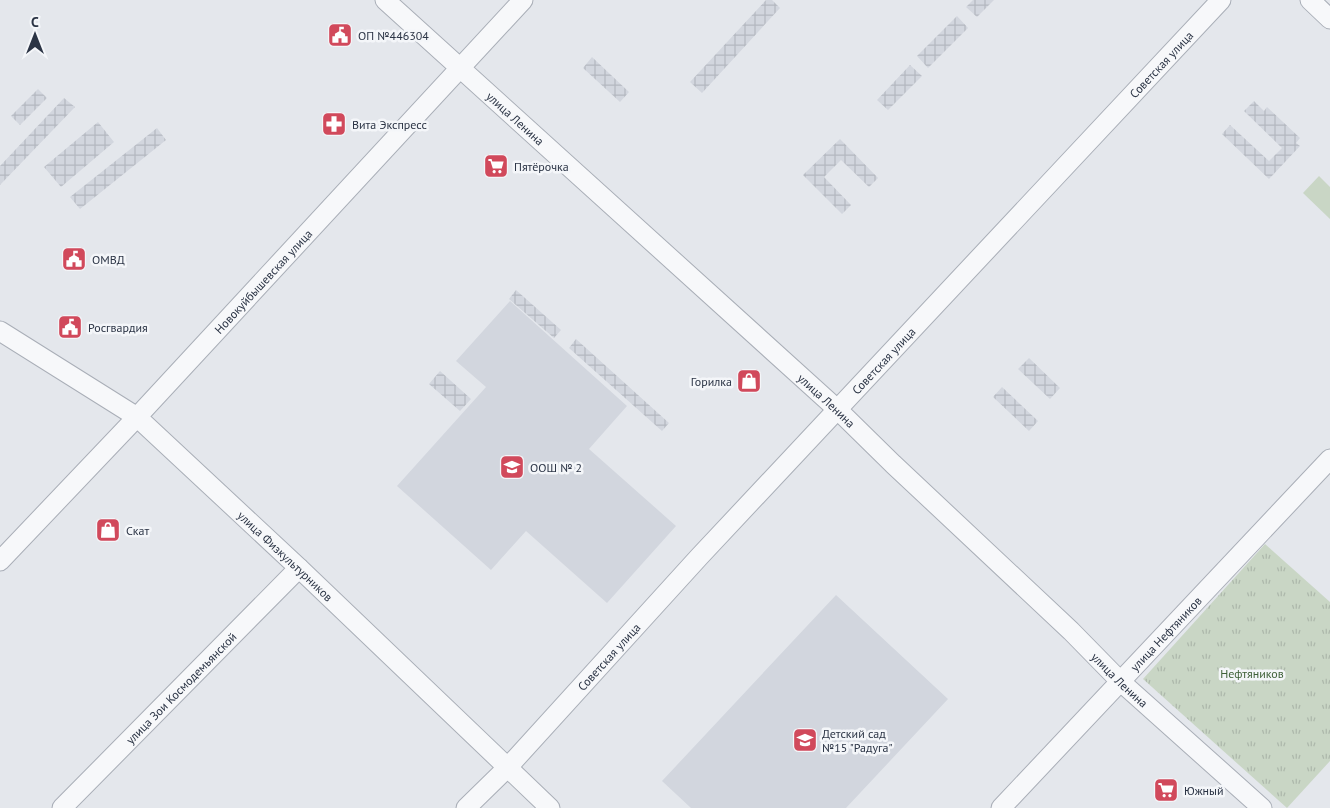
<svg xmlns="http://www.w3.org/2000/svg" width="1330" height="808" viewBox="0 0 1330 808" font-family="'PT Sans',sans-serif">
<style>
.built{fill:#d2d6de}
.industrial{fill:url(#industrial-grid)}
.grass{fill:url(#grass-tufts)}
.garden{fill:#c9d6c5}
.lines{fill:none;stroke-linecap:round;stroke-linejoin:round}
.minor-casing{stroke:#a9aeb7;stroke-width:21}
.minor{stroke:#f7f8fa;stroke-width:19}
.labels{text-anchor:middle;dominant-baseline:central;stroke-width:5;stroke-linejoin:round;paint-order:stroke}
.poi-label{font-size:12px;fill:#2b3445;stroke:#f4f6f9;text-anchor:start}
.street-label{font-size:12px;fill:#2b3445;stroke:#f4f6f9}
.park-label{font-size:12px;fill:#3f6138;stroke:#f4f6f9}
</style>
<defs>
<pattern id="industrial-grid" width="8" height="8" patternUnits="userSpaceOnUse" patternTransform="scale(1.25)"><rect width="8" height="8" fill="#d2d6de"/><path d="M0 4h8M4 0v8" fill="none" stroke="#b4b8c0"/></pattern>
<pattern id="grass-tufts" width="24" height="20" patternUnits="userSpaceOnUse" patternTransform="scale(1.25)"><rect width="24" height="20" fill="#c9d6c5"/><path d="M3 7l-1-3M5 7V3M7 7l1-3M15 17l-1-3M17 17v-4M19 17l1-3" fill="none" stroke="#adb8ab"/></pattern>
</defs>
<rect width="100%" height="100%" fill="#e4e7ec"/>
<!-- built -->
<path class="built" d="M 510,301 L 627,406 L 589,449 L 676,526 L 607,603 L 526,531 L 491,570 L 397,486 L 486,387 L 456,361 Z
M 836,595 L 948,699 L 846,808 L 691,808 L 662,781 Z"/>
<!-- industrial -->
<path class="industrial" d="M 766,0 L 772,0 L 780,8 L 702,93 L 690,82 Z
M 973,0 L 994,0 L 977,17 L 966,7 Z
M 957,16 L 968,28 L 928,68 L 917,56 Z
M 592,57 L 629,92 L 620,102 L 583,68 Z
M 910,65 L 922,76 L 888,110 L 877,100 Z
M 38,89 L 47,98 L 20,125 L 11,116 Z
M 64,98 L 75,107 L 0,185 L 0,166 Z
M 1254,101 L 1264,111 L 1267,107 L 1300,138 L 1296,143 L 1300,146 L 1269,179 L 1222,134 L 1230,125 L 1269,161 L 1282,148 L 1244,111 Z
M 98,122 L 114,142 L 61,187 L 44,167 Z
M 157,128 L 166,140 L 80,209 L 70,197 Z
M 840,139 L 878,178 L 869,187 L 841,160 L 824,177 L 851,205 L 842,214 L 803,175 Z
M 516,290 L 561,330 L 554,338 L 509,299 Z
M 576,339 L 669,423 L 662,431 L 569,348 Z
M 1029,358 L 1060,388 L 1050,399 L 1018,369 Z
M 440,371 L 471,399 L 460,411 L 429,384 Z
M 1002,387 L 1038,421 L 1029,431 L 993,397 Z"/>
<!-- grass -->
<path class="grass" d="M 1265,544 L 1330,602 L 1330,761 L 1287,808 L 1143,679 Z"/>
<!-- garden -->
<path class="garden" d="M 1319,176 L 1330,187 L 1330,219 L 1303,193 Z"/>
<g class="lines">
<defs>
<g id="minor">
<path id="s1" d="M 385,0 L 838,410 L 893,464 L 1071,631 L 1121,682 L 1262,808"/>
<path d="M 1310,0 L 1330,19"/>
<path id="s2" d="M 0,331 L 137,417 L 299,568 L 550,808"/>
<path id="s3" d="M 0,561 L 137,417 L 523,0"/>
<path id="s4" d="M 62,808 L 299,568"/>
<path id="s5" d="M 466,808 L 508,767 L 699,557 L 1221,0"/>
<path id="s6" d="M 1001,808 L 1330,459"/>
</g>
</defs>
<!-- minor casing -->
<use href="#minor" class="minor-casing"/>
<!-- minor -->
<use href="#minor" class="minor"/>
</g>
<!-- icons -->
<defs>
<symbol id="civic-square" viewBox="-11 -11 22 22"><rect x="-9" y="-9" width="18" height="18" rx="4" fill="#d1495b" stroke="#f4f6f9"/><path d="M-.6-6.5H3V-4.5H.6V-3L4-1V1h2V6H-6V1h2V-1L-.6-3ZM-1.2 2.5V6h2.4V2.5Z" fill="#fff"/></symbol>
<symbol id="pharmacy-square" viewBox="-11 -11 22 22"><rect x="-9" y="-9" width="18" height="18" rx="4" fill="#d1495b" stroke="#f4f6f9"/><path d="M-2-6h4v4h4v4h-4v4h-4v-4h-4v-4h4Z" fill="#fff"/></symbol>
<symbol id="supermarket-square" viewBox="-11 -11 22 22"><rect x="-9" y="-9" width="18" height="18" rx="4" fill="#d1495b" stroke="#f4f6f9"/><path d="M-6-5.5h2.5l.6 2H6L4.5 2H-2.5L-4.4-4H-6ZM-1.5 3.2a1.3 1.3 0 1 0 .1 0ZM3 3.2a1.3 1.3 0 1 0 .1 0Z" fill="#fff"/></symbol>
<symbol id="shop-square" viewBox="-11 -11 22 22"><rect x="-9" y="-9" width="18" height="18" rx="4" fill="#d1495b" stroke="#f4f6f9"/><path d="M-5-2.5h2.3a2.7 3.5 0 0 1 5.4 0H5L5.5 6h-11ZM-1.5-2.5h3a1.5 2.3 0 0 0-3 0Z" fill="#fff"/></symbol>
<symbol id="school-square" viewBox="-11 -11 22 22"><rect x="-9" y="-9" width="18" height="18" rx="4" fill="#d1495b" stroke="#f4f6f9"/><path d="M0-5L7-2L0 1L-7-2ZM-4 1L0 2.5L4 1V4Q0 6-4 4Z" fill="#fff"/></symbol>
</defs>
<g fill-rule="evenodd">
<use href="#civic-square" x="326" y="21" width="28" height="28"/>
<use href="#pharmacy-square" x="320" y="110" width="28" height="28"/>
<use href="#supermarket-square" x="482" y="152" width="28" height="28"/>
<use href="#civic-square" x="60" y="245" width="28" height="28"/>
<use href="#civic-square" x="56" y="313" width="28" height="28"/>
<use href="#shop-square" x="735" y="367" width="28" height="28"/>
<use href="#school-square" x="498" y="453" width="28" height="28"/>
<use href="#shop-square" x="94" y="516" width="28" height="28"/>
<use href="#school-square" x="791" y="726" width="28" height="28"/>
<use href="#supermarket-square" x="1152" y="776" width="28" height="28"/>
</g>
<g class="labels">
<!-- poi labels -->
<g class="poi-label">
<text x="358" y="35">ОП №446304</text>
<text x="352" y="124">Вита Экспресс</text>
<text x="514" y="166">Пятёрочка</text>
<text x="92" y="259">ОМВД</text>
<text x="88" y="327">Росгвардия</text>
<text x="732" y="381" text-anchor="end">Горилка</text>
<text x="530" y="467">ООШ № 2</text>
<text x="126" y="530">Скат</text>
<text x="822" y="733">Детский сад<tspan x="822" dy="14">№15 "Радуга"</tspan></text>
<text x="1184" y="790">Южный</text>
</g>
<!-- street labels -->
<g class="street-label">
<text stroke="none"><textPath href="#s5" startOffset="1018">Советская улица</textPath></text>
<text stroke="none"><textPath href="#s1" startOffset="176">улица Ленина</textPath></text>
<text stroke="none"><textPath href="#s3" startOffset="384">Новокуйбышевская улица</textPath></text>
<text stroke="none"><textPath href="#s5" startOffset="612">Советская улица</textPath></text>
<text stroke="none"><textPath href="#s1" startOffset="596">улица Ленина</textPath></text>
<text stroke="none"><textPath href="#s2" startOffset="365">улица Физкультурников</textPath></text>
<text stroke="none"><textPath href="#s6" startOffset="240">улица Нефтяников</textPath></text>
<text stroke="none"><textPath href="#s5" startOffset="208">Советская улица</textPath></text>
<text stroke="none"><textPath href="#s1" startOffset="1001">улица Ленина</textPath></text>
<text stroke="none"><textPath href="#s4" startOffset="169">улица Зои Космодемьянской</textPath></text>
</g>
<!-- park labels -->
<g class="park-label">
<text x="1252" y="673">Нефтяников</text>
</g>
</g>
<!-- north arrow -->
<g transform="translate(35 35)" stroke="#f4f6f9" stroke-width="4" paint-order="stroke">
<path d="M0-4L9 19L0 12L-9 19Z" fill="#2b3445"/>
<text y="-8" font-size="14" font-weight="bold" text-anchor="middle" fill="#2b3445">С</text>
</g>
</svg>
